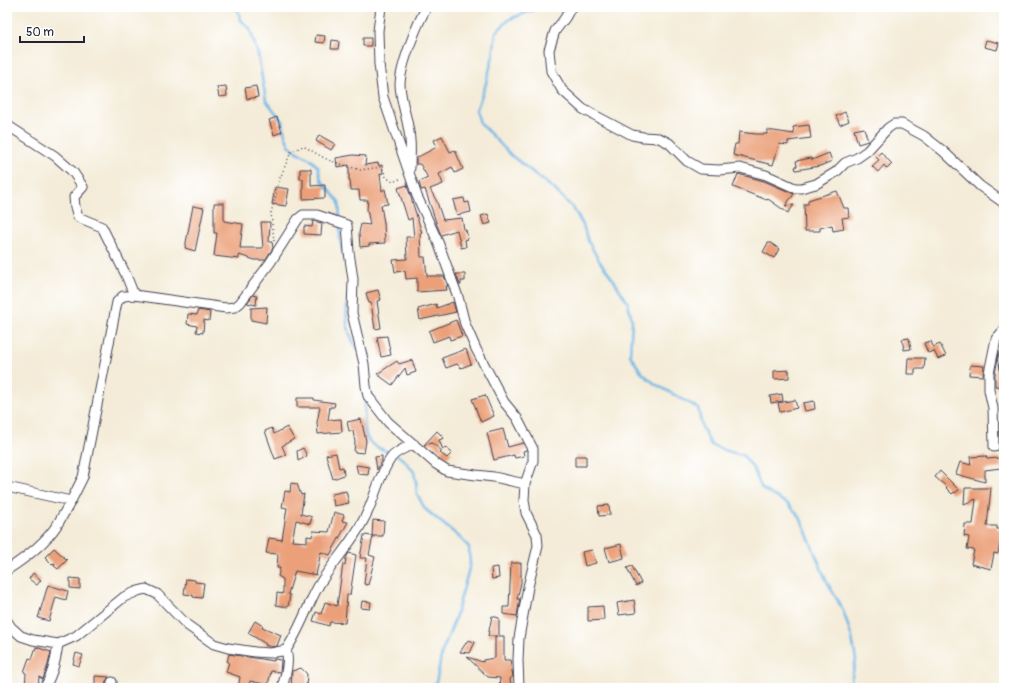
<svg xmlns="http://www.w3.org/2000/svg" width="1011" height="695" viewBox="0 0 1011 695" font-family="Pangolin,sans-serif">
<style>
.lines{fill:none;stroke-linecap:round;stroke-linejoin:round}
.stream{stroke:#70b6e7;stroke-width:2.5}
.building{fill:#eba079}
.street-casing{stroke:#424053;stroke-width:11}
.path{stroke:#424053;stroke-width:1.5;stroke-dasharray:1 3;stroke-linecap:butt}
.street{stroke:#fff;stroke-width:9}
</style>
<rect width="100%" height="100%" fill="#fff"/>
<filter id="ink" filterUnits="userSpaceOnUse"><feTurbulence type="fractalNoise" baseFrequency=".025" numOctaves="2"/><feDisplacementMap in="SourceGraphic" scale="8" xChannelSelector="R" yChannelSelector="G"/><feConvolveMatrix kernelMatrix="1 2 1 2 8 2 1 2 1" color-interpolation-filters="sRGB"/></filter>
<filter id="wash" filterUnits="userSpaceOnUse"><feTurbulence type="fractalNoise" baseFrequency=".012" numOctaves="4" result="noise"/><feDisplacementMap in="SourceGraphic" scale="16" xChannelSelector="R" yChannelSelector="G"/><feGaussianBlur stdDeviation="0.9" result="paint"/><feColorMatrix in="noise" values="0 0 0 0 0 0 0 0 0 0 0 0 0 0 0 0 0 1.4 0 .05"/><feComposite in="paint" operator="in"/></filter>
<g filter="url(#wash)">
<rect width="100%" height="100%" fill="#f4ecd8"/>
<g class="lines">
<!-- stream -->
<path class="stream" d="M 236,7 L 241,20 L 250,29 L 258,55 L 266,100 L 282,121 L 285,135 L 289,145 L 299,153 L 310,159 L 318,167 L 321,180 L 339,202 L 340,220
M 538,7 L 534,10 L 510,19 L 496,32 L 493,56 L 485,87 L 476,110 L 480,123 L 512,156 L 554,189 L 573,208 L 583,225 L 588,241 L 600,262 L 613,279 L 628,303 L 632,320 L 630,355 L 642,373 L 655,384 L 698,408 L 702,427 L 711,445 L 727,451 L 743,455 L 753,468 L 762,489 L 788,504 L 800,517 L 826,580 L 843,610 L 852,638 L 856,660 L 849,688
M 340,225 C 339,238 341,251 347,263
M 348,297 C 345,318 346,330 357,349
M 365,397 C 365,409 362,432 369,441 C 374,448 385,450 392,453
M 397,455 L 405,461 L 414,472 L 416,482 L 417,494 L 425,509 L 458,536 L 469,547 L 470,565 L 455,619 L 442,652 L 435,688"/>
</g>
<g id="blocks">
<!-- building -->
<path class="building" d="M 316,35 L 325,36 L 324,43 L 315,42 Z
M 363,38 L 371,38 L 371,46 L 363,46 Z
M 332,40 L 339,41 L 338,49 L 331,49 Z
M 986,40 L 999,43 L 997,50 L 984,47 Z
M 226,86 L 227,96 L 219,97 L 217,87 Z
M 256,86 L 258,97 L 247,99 L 245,88 Z
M 845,112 L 849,121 L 840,125 L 836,116 Z
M 277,117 L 282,132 L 274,135 L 269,120 Z
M 809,125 L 811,138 L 788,141 L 788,145 L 779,144 L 773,165 L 733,155 L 735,144 L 738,144 L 739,132 L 756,134 L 767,134 L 767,130 L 794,134 L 793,127 Z
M 864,128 L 868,141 L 858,144 L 854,130 Z
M 319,135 L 335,144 L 331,150 L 316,141 Z
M 442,136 L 450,152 L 455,150 L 463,169 L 455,173 L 452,167 L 439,174 L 443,184 L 430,189 L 437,202 L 443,220 L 462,218 L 464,230 L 466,230 L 468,239 L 465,240 L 466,247 L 461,248 L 457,230 L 441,235 L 437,225 L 425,189 L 421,190 L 419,182 L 428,178 L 420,164 L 416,164 L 416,158 L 437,147 L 434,140 Z
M 881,152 L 892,164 L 887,169 L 884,165 L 878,172 L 872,166 L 879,160 L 876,157 Z
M 829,153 L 832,161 L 820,166 L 796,170 L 795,167 L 797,166 L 796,161 L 811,158 L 812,160 Z
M 353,155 L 366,156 L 365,165 L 378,163 L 379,166 L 382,165 L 383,173 L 380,174 L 382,191 L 385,189 L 388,204 L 381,205 L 384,223 L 385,243 L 369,244 L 369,246 L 360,247 L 359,233 L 361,224 L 370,225 L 367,209 L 368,200 L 360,200 L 359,190 L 351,190 L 350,180 L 349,180 L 349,165 L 337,167 L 336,158 Z
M 300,169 L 311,169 L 311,186 L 325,185 L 325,198 L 303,199 L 303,179 L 300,179 Z
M 738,174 L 764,181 L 794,194 L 785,206 L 794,205 L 788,213 L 768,199 L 767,200 L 733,187 Z
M 407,185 L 422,233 L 420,233 L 421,257 L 425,257 L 427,276 L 444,276 L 448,286 L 446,286 L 447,290 L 417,292 L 417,278 L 406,279 L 405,271 L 395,272 L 393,260 L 407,259 L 406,237 L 414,237 L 412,218 L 408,220 L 398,188 Z
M 275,187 L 289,189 L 286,206 L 272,204 Z
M 837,191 L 844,208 L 848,208 L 849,217 L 842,218 L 844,229 L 833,231 L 832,225 L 820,228 L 820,231 L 805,231 L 804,204 L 808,204 L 808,200 Z
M 464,198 L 465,203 L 469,202 L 471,212 L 457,215 L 453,200 Z
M 214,203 L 224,203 L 224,221 L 243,224 L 240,248 L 263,248 L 261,222 L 270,222 L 269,242 L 272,242 L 273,248 L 265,260 L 255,260 L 239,255 L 239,259 L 214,256 L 217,233 L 214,233 Z
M 193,206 L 204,208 L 195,251 L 185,248 Z
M 488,214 L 491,223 L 484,225 L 481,216 Z
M 313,221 L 322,223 L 321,235 L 304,234 L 304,226 L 312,227 Z
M 768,243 L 771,243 L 779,249 L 774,258 L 763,252 Z
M 456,274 L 465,274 L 465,281 L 461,281 L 461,285 L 460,285 Z
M 378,290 L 381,300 L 377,301 L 381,328 L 375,329 L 371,303 L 369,303 L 366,293 Z
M 253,295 L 257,296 L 256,305 L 247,303 Z
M 453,302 L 456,312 L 420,320 L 418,309 L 436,304 L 437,308 Z
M 267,307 L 266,323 L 251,320 L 251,308 Z
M 198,310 L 210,312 L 209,321 L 204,320 L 203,333 L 196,332 L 197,326 L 187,324 L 188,314 L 197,315 Z
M 456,320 L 462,336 L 450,340 L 449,336 L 433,342 L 429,331 Z
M 387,336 L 391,355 L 381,357 L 377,337 Z
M 909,338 L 911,349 L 904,350 L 902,339 Z
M 931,341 L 933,347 L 940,344 L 946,356 L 938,359 L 934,351 L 928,353 L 924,343 Z
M 466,349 L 471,364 L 461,368 L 457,364 L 446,368 L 442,358 Z
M 999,352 L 1004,352 L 1004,362 L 999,362 L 1001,379 L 1004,379 L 1004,387 L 995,386 L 995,374 Z
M 908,358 L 925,358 L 924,369 L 915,369 L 915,374 L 907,374 Z
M 412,360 L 416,372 L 407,375 L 405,368 L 392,385 L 377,374 L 397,361 L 399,364 Z
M 970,365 L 984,366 L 983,376 L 969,375 Z
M 789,370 L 789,378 L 774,379 L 774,371 Z
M 782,394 L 783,401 L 771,403 L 770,396 Z
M 485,395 L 494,416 L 481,422 L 472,399 Z
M 297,398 L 314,398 L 314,400 L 335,403 L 334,407 L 330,407 L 328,420 L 341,419 L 342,432 L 318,434 L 317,422 L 320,407 L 297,407 Z
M 795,400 L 797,408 L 780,412 L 778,403 Z
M 814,401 L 815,409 L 805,411 L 803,403 Z
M 361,419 L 366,441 L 364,453 L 354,452 L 355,442 L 353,431 L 349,431 L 347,422 Z
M 287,427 L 294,439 L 282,446 L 286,455 L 275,459 L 265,431 L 272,428 L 274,434 Z
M 503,429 L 508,447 L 523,443 L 527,450 L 523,451 L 524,456 L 515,458 L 514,455 L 494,460 L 487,433 Z
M 437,431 L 444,438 L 439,440 L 443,450 L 445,447 L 452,453 L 447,458 L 440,453 L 442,451 L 432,443 L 424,445 Z
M 303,448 L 307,456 L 298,461 L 297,451 Z
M 336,453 L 339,468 L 343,467 L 344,475 L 333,479 L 326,455 Z
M 382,456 L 382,460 L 377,470 L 375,457 Z
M 575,456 L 586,456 L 586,466 L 575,466 Z
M 986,456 L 987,459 L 1000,458 L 1001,468 L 985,470 L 985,482 L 956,474 L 960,462 L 971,465 L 970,457 Z
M 356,465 L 369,467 L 368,475 L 358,474 Z
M 940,471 L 959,490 L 955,493 L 954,492 L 952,494 L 946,488 L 947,487 L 935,477 Z
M 291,483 L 297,484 L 301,495 L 304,494 L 301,514 L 312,517 L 310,524 L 296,520 L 292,541 L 307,542 L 307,536 L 312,537 L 313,531 L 329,532 L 334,512 L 344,515 L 342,521 L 348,522 L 330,555 L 321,552 L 316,575 L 295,571 L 288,594 L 290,595 L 288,607 L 276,605 L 277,593 L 283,594 L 283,579 L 278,576 L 280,568 L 277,568 L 278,554 L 266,553 L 269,538 L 282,540 L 287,508 L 282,507 L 285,491 L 290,492 Z
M 965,488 L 991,488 L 987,526 L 997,526 L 997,529 L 1004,529 L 1004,538 L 1001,538 L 998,554 L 994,553 L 991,569 L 971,564 L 974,550 L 967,549 L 969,537 L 964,536 L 965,524 L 973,524 L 976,499 L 964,504 Z
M 346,491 L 349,503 L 334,506 L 332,494 Z
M 609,505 L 610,515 L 599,516 L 598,506 Z
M 373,520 L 384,521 L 383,536 L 372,536 Z
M 364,535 L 373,536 L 369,555 L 375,557 L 368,585 L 364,584 L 367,558 L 360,558 Z
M 621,544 L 624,558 L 609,562 L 605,548 Z
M 54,548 L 67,560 L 58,569 L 54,566 L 55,563 L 53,565 L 45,557 Z
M 592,550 L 596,563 L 585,566 L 582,552 Z
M 349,553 L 356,555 L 350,595 L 347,595 L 345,623 L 330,622 L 329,626 L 313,621 L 316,612 L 321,614 L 325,602 L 337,606 L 343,564 L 345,565 L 346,558 Z
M 511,563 L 521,563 L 521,583 L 517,599 L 520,599 L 517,616 L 503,614 L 503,607 L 509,607 Z
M 632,566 L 641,583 L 636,586 L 627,568 Z
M 498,567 L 499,578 L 492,579 L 491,568 Z
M 33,573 L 41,580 L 37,585 L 29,579 Z
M 70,578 L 80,579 L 80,589 L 70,588 Z
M 186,579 L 195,580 L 195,582 L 204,583 L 202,598 L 193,597 L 193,595 L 184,594 Z
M 48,585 L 68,591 L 66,600 L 56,597 L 49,621 L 38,618 Z
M 634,600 L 636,613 L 619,615 L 617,603 Z
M 362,601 L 371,602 L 370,609 L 361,608 Z
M 603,606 L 604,620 L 588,621 L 588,607 Z
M 492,616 L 499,618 L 499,636 L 504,636 L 504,660 L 510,660 L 512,671 L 513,676 L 510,679 L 511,687 L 499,687 L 500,678 L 488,677 L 467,657 L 483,662 L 483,660 L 495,658 L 495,637 L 497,636 L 488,636 Z
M 255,621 L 263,626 L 262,627 L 281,635 L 277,646 L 271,647 L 265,645 L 266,644 L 248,633 Z
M 468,640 L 475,642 L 470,653 L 460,652 Z
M 36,647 L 51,652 L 48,665 L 43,679 L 39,677 L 38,688 L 25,688 L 26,673 L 24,672 L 29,658 L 32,659 Z
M 76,653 L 83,655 L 79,666 L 73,664 Z
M 229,654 L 274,661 L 274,659 L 281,660 L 280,672 L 271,671 L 268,685 L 250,681 L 248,688 L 238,688 L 240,677 L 226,672 L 229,662 L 227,662 Z
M 301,668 L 307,674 L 306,688 L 291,688 L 292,671 Z
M 95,676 L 109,677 L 106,681 L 105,687 L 95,686 Z"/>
</g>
</g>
<g filter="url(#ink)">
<use href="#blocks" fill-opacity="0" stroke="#424053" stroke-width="1"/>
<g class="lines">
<defs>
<path id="street" d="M 381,7 L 378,31 L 379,64 L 383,97 L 417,196 L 438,242 L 458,297 L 465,324 L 476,349 L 504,402 L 517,418 L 533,449 L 533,461 L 525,484 L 524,500 L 526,513 L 537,535 L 538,546 L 528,587 L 519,638 L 518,660 L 519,688
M 571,7 L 565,18 L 555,31 L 549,50 L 551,71 L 562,90 L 583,109 L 632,135 L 643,137 L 659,138 L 669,143 L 687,161 L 701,169 L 719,170 L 740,168 L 766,175 L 795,188 L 801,188 L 816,184 L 836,172 L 845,163 L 857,158 L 867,151 L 888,128 L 894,124 L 902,124 L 924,136 L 943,151 L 980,186 L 1004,203
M 7,125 L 55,156 L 73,172 L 83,187 L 74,197 L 75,207 L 78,217 L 102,227 L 126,275 L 134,295
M 410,168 C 410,159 411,149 410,140 C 409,122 401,104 400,85 C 400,67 417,23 427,7
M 994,447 L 993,408 L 989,390 L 989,373 L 996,339 L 1004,330
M 7,487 L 71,501 C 67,508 62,517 57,525 C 46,542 24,559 7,570
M 71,501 L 83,477 L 117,302 L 123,296 L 134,295 L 226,308 L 235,307 L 240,303 L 270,263 L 298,219 L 303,215 L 317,215 L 347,225 L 349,252 L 353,279 L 352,313 L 364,364 L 366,386 L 368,396 L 388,422 L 436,464 L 447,471 L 476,475 L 494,477 L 525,484
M 7,621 L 11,627 L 21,636 L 33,640 L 58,644 L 76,636 L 124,597 L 138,591 L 146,589 L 157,594 L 187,625 L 214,644 L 228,648 L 255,652 L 271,653 L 286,650 C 300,630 307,606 319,585 C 333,562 352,543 364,519 C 375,500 378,476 391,458 C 396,451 407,447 414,444
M 44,688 C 53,675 56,660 58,644
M 111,688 L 112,682
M 282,688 C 285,677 290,661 286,650"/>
</defs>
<!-- street casing -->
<use href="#street" class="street-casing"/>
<!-- path -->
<path class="path" d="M 274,241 L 271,213 L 280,178 L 291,152 L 303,146 L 328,160 L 360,170 L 382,167 L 386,177 L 393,182 L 402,178"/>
<!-- street -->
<use href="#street" class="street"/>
</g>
</g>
<!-- margin -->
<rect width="1011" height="695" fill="none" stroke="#fff" stroke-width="24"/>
<!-- scale -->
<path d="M20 36v6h64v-6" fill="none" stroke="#22223b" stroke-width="2"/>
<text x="26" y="36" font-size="12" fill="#22223b" stroke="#ffffff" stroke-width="3" paint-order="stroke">50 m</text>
</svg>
